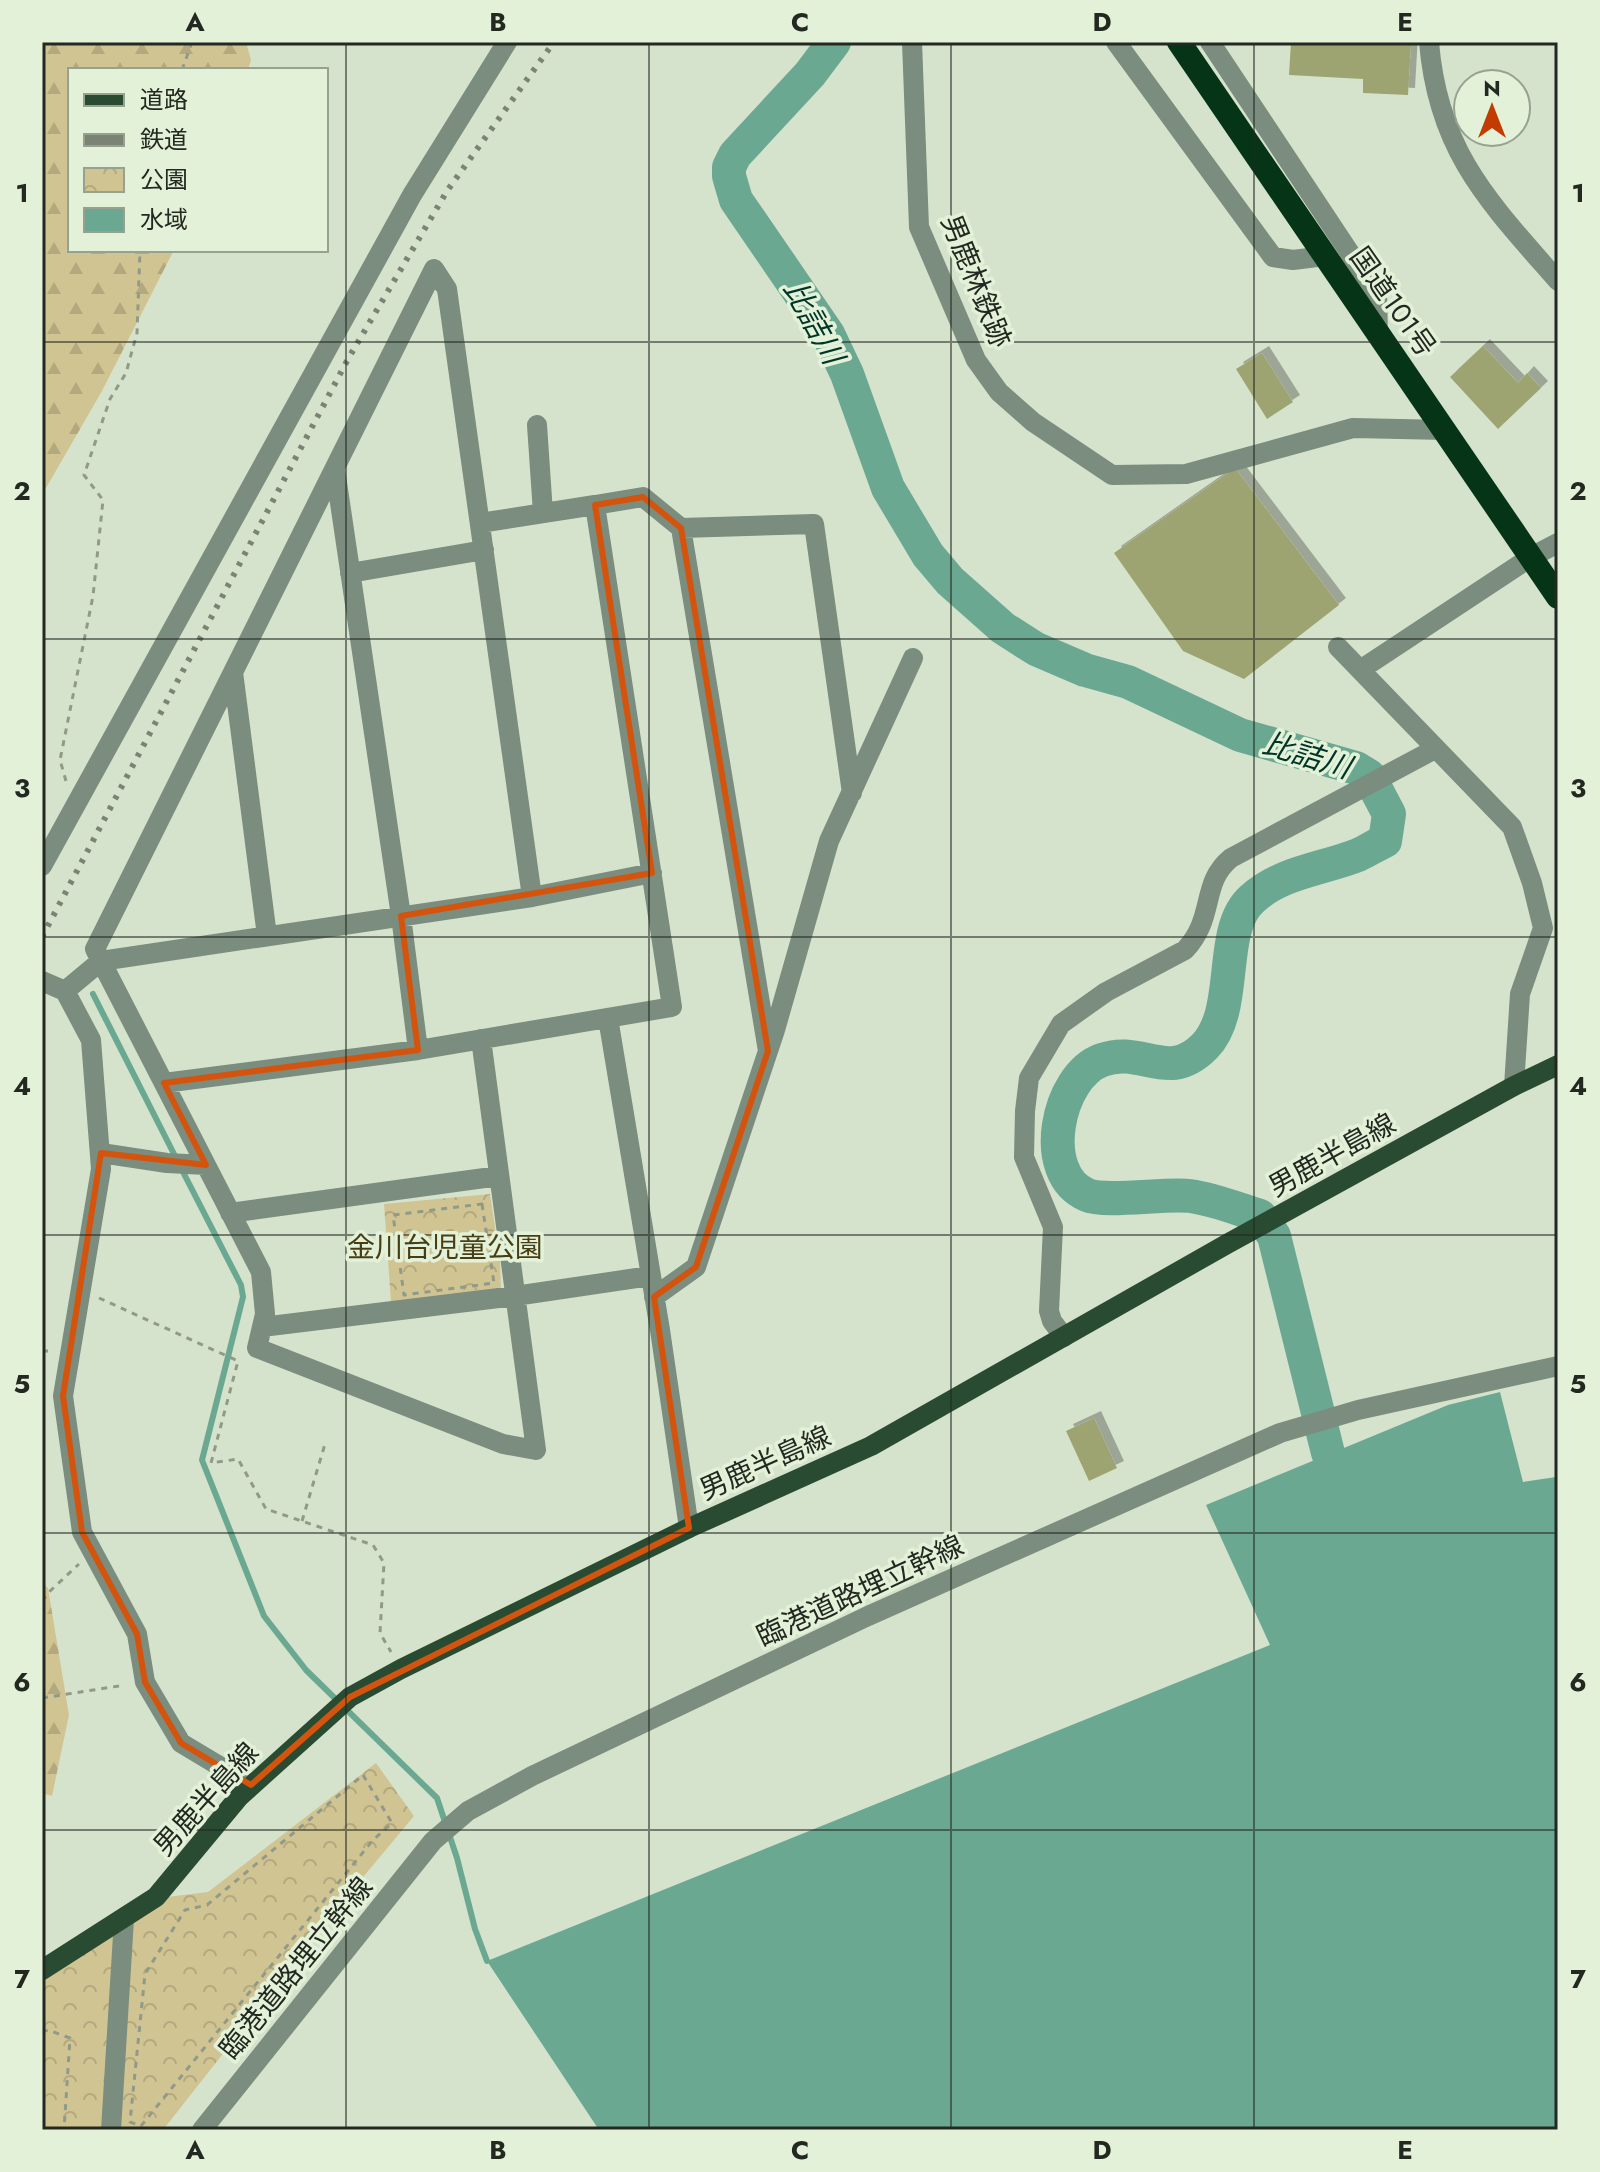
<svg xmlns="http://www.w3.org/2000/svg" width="1600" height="2172" viewBox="0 0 1600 2172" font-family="Jost,'Noto Sans JP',sans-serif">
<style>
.forest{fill:url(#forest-firs)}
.park{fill:url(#park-crowns)}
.water{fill:#6ba892}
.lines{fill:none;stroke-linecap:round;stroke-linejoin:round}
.stream{stroke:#6ba892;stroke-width:6}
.river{stroke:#6ba892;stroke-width:34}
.building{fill:#9ea471;filter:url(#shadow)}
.path{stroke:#909a88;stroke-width:3;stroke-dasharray:6 6;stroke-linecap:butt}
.minor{stroke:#7a8d7e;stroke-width:20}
.major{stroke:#284b31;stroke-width:20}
.highway{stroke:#053417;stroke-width:24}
.rail{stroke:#7a8374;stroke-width:6;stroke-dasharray:4 8;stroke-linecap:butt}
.marked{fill:none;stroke:#d4540e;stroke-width:6;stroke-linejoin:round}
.grid{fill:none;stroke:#232820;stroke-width:2;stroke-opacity:0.55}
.labels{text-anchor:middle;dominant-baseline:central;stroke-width:7;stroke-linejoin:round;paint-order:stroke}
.street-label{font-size:28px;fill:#232820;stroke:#e3f1d9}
.park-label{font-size:28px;fill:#483e14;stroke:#e3f1d9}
.water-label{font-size:30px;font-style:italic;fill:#003628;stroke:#e3f1d9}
.neatline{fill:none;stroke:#232820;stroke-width:3}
.grid-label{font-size:26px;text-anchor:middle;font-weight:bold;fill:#232820}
</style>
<defs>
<pattern id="forest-firs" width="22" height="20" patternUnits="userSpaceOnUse" patternTransform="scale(2)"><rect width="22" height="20" fill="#d1c493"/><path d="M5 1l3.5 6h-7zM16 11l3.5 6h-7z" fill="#b3a87e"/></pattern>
<pattern id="park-crowns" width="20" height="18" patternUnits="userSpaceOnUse" patternTransform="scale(2)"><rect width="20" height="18" fill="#d1c493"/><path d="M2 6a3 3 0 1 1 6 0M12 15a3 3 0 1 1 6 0" fill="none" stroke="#b3a87e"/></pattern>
<filter id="shadow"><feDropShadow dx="7" dy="-7" stdDeviation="0" flood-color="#0004"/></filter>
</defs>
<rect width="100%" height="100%" fill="#d6e3cc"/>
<!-- forest -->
<path class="forest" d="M 42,42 L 246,42 L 251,60 L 248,70 L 70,70 L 70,250 L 174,250 L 102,391 L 42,495 Z
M 42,1583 L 48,1588 L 69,1715 L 52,1796 L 42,1793 Z"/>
<!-- park -->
<path class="park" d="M 490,1194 L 500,1261 L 501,1290 L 391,1302 L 384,1204 Z
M 376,1763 L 414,1816 L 339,1906 L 163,2130 L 42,2130 L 42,1973 L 159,1898 L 208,1892 Z"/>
<!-- water -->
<path class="water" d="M 1500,1392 L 1523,1482 L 1556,1477 L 1558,1484 L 1558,2130 L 599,2130 L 487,1961 L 1270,1645 L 1206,1505 L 1448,1405 Z"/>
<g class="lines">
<!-- stream -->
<path class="stream" d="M 93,994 L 176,1158
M 181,1168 L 241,1285 L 243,1297 L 202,1460 L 264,1616 L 306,1670 L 437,1798 L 457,1858 L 475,1929 L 487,1961"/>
<!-- river -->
<path class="river" d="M 834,42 L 810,74 L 735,155 L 729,167 L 729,176 L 736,200 L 828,334 L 847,374 L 888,488 L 928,555 L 950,581 L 1003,628 L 1036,649 L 1085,670 L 1128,682 L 1240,735 L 1356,768 L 1369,776 L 1389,814 L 1385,841 C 1376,845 1367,851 1358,855 C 1323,869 1281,872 1252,899 C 1217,930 1240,1010 1205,1046 C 1168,1084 1142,1045 1102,1060 C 1057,1076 1037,1174 1087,1195 C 1105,1203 1166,1193 1190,1196 C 1213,1199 1238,1209 1260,1216 L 1274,1236 L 1328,1453"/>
</g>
<!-- building -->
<path class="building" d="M 1291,42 L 1411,42 L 1408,95 L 1363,93 L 1363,79 L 1289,75 Z
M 1483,346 L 1518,383 L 1527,373 L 1541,388 L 1498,429 L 1450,377 Z
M 1262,353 L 1293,402 L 1267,419 L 1236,369 Z
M 1235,468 L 1339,605 L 1244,679 L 1183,651 L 1114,553 Z
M 1094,1418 L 1117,1468 L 1089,1481 L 1066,1431 Z"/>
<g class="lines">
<!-- path -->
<path class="path" d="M 182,70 L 192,42
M 66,781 L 60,760 L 93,596 L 103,500 L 84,475 L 110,399 L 126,373 L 137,333 L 140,250
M 482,1204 L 494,1283 L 404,1295 L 393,1215 Z
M 99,1298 L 238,1361 L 211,1463 L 238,1459 L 266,1509 L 373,1545 L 384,1563 L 380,1633 L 391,1652
M 42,1351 L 51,1351
M 302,1521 L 325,1444
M 42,1601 L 49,1592 L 79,1564
M 42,1698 L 125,1685
M 363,1775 L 392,1823 L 373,1840 L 141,2126 L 130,2122 L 145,1974 L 185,1910 L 207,1905 Z
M 42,2032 L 48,2030 L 70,2038 L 64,2130"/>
<!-- minor -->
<path class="minor" d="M 912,42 L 919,227 L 976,360 L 999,392 L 1033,422 L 1112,475 L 1186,474 L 1353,428 L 1446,430
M 1116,42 L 1273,257 L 1293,260 L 1325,256
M 1210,42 L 1377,294 L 1378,334
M 1429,42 C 1438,152 1489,202 1558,281
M 537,425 L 543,513
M 335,469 L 401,916 L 418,1050 L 672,1007 L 595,505 L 480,523
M 595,505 L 643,497 L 681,528
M 350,573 L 484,550
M 1338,647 L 1512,827 L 1532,883 L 1543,928 L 1520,994 L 1514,1086
M 1360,670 L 1531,557 L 1558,543
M 233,672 L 267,936
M 42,866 L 412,195 L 507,42
M 532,897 L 652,873
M 42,981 L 65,991 L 91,1040 L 101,1169 L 63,1396 L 82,1532 L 137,1634 L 145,1682 L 181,1743 L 251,1785
M 65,991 L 101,961 L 532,897 L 447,289 L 434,269 L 95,949 L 101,961 L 261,1272 L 265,1314 L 257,1348 L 503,1444 L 536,1450 L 481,1039
M 608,1018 L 660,1330 L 689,1528
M 768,1051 L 681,528 L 814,524 L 852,793
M 164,1083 L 418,1050
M 101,1153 L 167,1163 L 206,1165
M 230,1213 L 499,1176
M 654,1297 L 696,1267 L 775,1030 L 829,841 L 913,658
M 262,1327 L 515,1296 L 650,1276
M 1064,1337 L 1052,1321 L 1049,1311 L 1053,1227 L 1024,1157 L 1025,1111 L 1029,1078 L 1061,1024 L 1106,992 L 1185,950 C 1216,917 1200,883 1231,858 L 1435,749
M 111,2130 L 124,1919
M 202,2130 L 433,1841 L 468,1811 L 532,1776 L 868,1616 L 1280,1433 L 1358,1410 L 1558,1366"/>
<!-- major -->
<path class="major" d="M 42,1970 L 156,1897 L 239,1797 L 350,1697 L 401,1669 L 689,1528 L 871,1446 L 1227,1244 L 1514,1086 L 1558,1065"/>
<!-- highway -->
<path class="highway" d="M 1179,42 L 1558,597"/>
<!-- rail -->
<path class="rail" d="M 42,937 L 348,359 L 447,191 L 554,42"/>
</g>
<!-- marked area -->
<path class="marked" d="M 643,497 L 681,528 L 768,1051 L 696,1267 L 654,1297 L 689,1528 L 350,1697 L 251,1785 L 181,1743 L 145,1682 L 137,1634 L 82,1532 L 63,1396 L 101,1153 L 206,1165 L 164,1083 L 418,1050 L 401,916 L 652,873 L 595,505 Z"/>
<!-- grid -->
<path class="grid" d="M 346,42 L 346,2130M 649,42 L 649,2130M 951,42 L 951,2130M 1254,42 L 1254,2130M 42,342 L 1558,342M 42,639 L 1558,639M 42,937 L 1558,937M 42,1235 L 1558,1235M 42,1533 L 1558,1533M 42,1830 L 1558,1830"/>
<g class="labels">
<!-- street labels -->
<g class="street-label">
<text transform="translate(976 281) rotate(68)">男鹿林鉄跡</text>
<text transform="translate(1393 302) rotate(55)">国道101号</text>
<text transform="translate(1332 1155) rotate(-29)">男鹿半島線</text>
<text transform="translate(765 1463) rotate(-24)">男鹿半島線</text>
<text transform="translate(860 1591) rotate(-25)">臨港道路埋立幹線</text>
<text transform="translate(206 1799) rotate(-48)">男鹿半島線</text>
<text transform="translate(296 1968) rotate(-51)">臨港道路埋立幹線</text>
</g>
<!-- park labels -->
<g class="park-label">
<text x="445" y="1247">金川台児童公園</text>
</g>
<!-- water labels -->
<g class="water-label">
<text transform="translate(814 322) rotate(61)">比詰川</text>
<text transform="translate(1307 755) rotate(17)">比詰川</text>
</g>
</g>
<!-- border -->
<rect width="1600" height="2172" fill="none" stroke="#e3f1d9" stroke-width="88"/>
<!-- legend -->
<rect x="68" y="68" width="260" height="184" fill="#e3f1d9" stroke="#96a18f" stroke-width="2"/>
<rect x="84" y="94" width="40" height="12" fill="#284b31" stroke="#96a18f" stroke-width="2"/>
<text x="140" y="108" font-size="24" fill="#232820">道路</text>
<rect x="84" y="134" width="40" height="12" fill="#7a8374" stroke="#96a18f" stroke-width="2"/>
<text x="140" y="148" font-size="24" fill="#232820">鉄道</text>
<rect x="84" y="168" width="40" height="24" fill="url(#park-crowns)" stroke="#96a18f" stroke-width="2"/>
<text x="140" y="188" font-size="24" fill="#232820">公園</text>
<rect x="84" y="208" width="40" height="24" fill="#6ba892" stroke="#96a18f" stroke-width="2"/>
<text x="140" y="228" font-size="24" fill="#232820">水域</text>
<!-- north arrow -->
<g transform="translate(1492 108)"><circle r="38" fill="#e3f1d9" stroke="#96a18f" stroke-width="2"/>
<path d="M0-6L14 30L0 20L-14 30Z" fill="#c23b00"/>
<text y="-12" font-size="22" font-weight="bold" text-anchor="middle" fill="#232820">N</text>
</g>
<rect x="44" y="44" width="1512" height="2084" class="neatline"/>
<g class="grid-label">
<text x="195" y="31">A</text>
<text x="498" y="31">B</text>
<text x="800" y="31">C</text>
<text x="1102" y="31">D</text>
<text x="1405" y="31">E</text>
<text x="22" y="202">1</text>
<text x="1578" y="202">1</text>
<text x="22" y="500">2</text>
<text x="1578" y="500">2</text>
<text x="22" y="797">3</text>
<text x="1578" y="797">3</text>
<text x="22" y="1095">4</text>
<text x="1578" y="1095">4</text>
<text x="22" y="1393">5</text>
<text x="1578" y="1393">5</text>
<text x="22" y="1691">6</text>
<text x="1578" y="1691">6</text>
<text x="22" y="1988">7</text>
<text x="1578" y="1988">7</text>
<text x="195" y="2159">A</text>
<text x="498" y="2159">B</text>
<text x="800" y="2159">C</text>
<text x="1102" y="2159">D</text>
<text x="1405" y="2159">E</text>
</g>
</svg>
